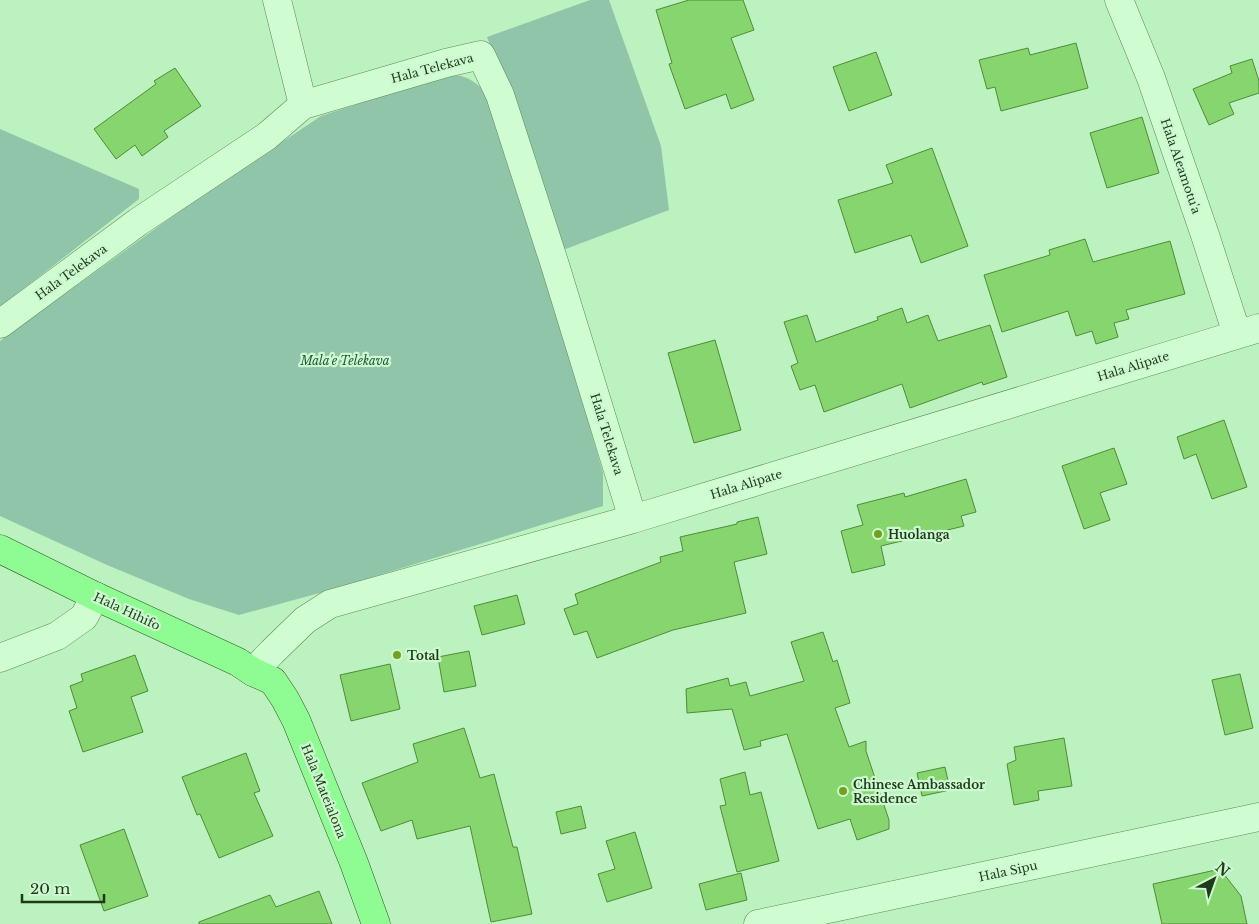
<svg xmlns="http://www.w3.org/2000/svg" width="1259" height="924" viewBox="0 0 1259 924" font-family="'Libre Baskerville',serif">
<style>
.cemetery{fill:#90c5a9}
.building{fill:#86d56e;stroke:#4d8d37}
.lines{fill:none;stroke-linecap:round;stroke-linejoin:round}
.minor-casing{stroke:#5a8c54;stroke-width:29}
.major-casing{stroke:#315829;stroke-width:29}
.minor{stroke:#d0fcd2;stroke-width:28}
.major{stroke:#8ffb93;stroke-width:28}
.poi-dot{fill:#74a11d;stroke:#ccf9cf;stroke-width:2}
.labels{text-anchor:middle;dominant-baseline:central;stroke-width:4.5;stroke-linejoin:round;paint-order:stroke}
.street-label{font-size:12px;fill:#1f391a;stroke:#ccf9cf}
.park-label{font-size:12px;font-style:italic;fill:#1f5841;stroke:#ccf9cf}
.poi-label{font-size:12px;font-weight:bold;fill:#1f391a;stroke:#ccf9cf;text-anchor:start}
</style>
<rect width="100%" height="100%" fill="#bcf2bf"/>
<!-- cemetery -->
<path class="cemetery" d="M 590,0 L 609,0 L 661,146 L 669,210 L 563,250 L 487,37 Z
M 447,75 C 467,75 471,79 486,92 L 541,257 L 603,473 L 603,506 L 334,589 L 239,615 L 189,599 L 107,565 L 0,516 L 0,341 L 195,200 L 321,116 Z
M 0,129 L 139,189 L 139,199 L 0,307 Z"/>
<!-- building -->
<path class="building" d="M 689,0 L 743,0 L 754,30 L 731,38 L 754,100 L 731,109 L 726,94 L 685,109 L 669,64 L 672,63 L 656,10 Z
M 1076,43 L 1088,88 L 1001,111 L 995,87 L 987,89 L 979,60 L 1028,48 L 1030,55 Z
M 876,52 L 892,95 L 849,111 L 833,67 Z
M 1252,59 L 1259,81 L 1259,93 L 1229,103 L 1234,114 L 1209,125 L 1193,89 L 1232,73 L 1230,66 Z
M 175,68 L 201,106 L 164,131 L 168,137 L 142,156 L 135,145 L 116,159 L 94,129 L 156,84 L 154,81 Z
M 1142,117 L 1159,173 L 1107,188 L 1090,133 Z
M 932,148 L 968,246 L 921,263 L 911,235 L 855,253 L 838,200 L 893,183 L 886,165 Z
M 1085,239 L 1093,262 L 1170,241 L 1185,294 L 1126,310 L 1129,319 L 1114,323 L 1118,337 L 1096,344 L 1092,331 L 1076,336 L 1068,311 L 1002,332 L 984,275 L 1050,255 L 1049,250 Z
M 902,308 L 907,323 L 928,315 L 938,341 L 990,325 L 1007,377 L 983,385 L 982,382 L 910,408 L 902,384 L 824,412 L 815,385 L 800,390 L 791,366 L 798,363 L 784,322 L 807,315 L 816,342 L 878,320 L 877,317 Z
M 715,340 L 741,430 L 694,443 L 668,353 Z
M 1224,420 L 1247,487 L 1212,499 L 1196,454 L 1184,459 L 1177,437 Z
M 1114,448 L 1127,484 L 1100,493 L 1110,520 L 1084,529 L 1062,466 Z
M 966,479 L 976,512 L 961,516 L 964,526 L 881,546 L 885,565 L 852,573 L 841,531 L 863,525 L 857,505 L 904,493 L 905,497 Z
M 758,517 L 767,554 L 734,562 L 746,613 L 673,630 L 597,658 L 587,631 L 574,635 L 564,609 L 578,604 L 575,594 L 661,562 L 660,557 L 683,551 L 680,537 L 737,524 L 737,522 Z
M 517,595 L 525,624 L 482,635 L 474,606 Z
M 823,632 L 833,662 L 837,660 L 850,703 L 835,708 L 849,747 L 866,741 L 866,751 L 889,820 L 889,829 L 857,840 L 850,819 L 818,829 L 787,734 L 760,741 L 761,746 L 744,750 L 732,709 L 687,713 L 686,689 L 728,678 L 730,686 L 746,682 L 750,696 L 804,681 L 791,642 Z
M 469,651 L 476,686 L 444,692 L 438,657 Z
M 135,655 L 148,691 L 131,697 L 143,732 L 83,752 L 69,711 L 77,708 L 70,686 L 83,681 L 81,674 Z
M 390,664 L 400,709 L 351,721 L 340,675 Z
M 1240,674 L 1253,728 L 1225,735 L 1212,680 Z
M 464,728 L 480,778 L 494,774 L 513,847 L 517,847 L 532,914 L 491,922 L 470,826 L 417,839 L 412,820 L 381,831 L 362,783 L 418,762 L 413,744 Z
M 1064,738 L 1072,786 L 1038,791 L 1039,800 L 1014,805 L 1007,764 L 1016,760 L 1014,747 Z
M 246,753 L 260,791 L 254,793 L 273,836 L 219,858 L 200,814 L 197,815 L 182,777 Z
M 945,767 L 950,790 L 922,796 L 917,773 Z
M 745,772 L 750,795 L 761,792 L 779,861 L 737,872 L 720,806 L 726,805 L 720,779 Z
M 581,806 L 586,828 L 561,834 L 556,812 Z
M 124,829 L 148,896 L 104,911 L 80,845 Z
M 635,832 L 652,888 L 607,902 L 598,874 L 615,869 L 606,841 Z
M 1220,869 L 1241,896 L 1247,924 L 1162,924 L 1153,884 Z
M 741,873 L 747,900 L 706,910 L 699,884 Z
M 319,891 L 332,924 L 199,924 L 199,922 L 270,895 L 276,907 Z"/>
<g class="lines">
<defs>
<path id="minor" d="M 277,0 L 303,105
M 1119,0 L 1151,78 L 1205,235 L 1237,334
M 0,324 L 138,222 L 267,136 L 303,105 L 446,63 L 481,55 L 500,95 L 555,265 L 633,519
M 0,658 L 57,636 L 84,617 L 95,596
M 253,672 L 272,652 L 305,620 L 330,604 L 633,519 L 1259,328
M 758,924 L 1259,817"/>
<path id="major" d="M 0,549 L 95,596 L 238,662 L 253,672 L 273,681 L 285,699 L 296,720 L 354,863 L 376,924"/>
</defs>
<!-- minor casing -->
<use href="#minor" class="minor-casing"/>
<!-- major casing -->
<use href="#major" class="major-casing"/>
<!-- minor -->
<use href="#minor" class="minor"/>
<!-- major -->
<use href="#major" class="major"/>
</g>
<!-- markers -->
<g class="poi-dot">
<circle cx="878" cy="534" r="5"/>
<circle cx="397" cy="655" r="5"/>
<circle cx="843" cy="791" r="5"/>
</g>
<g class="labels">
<!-- street labels -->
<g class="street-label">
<text transform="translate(432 68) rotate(-15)">Hala Telekava</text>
<text transform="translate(1181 166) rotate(71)">Hala Aleamotu'a</text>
<text transform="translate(71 272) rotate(-36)">Hala Telekava</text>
<text transform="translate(1133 366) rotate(-17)">Hala Alipate</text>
<text transform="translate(607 434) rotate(73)">Hala Telekava</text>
<text transform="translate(746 484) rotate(-17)">Hala Alipate</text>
<text transform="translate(127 611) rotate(25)">Hala Hihifo</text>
<text transform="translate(324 791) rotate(68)">Hala Mateialona</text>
<text transform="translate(1008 871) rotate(-12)">Hala Sipu</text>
</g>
<!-- park labels -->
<g class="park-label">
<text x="345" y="360">Mala'e Telekava</text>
</g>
<!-- poi labels -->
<g class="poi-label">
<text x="888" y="534">Huolanga</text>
<text x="407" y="655">Total</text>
<text x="853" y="784">Chinese Ambassador<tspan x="853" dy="14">Residence</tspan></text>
</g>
</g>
<!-- north arrow -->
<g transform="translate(1214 879) rotate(41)" stroke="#ccf9cf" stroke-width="4" paint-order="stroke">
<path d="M0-4L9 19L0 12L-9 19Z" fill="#1f391a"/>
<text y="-8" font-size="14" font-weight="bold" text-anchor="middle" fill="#1f391a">N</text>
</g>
<!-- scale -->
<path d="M22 894v8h82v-8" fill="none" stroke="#1f391a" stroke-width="2.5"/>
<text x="30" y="894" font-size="15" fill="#1f391a" stroke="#ccf9cf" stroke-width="4" paint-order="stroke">20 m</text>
</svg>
